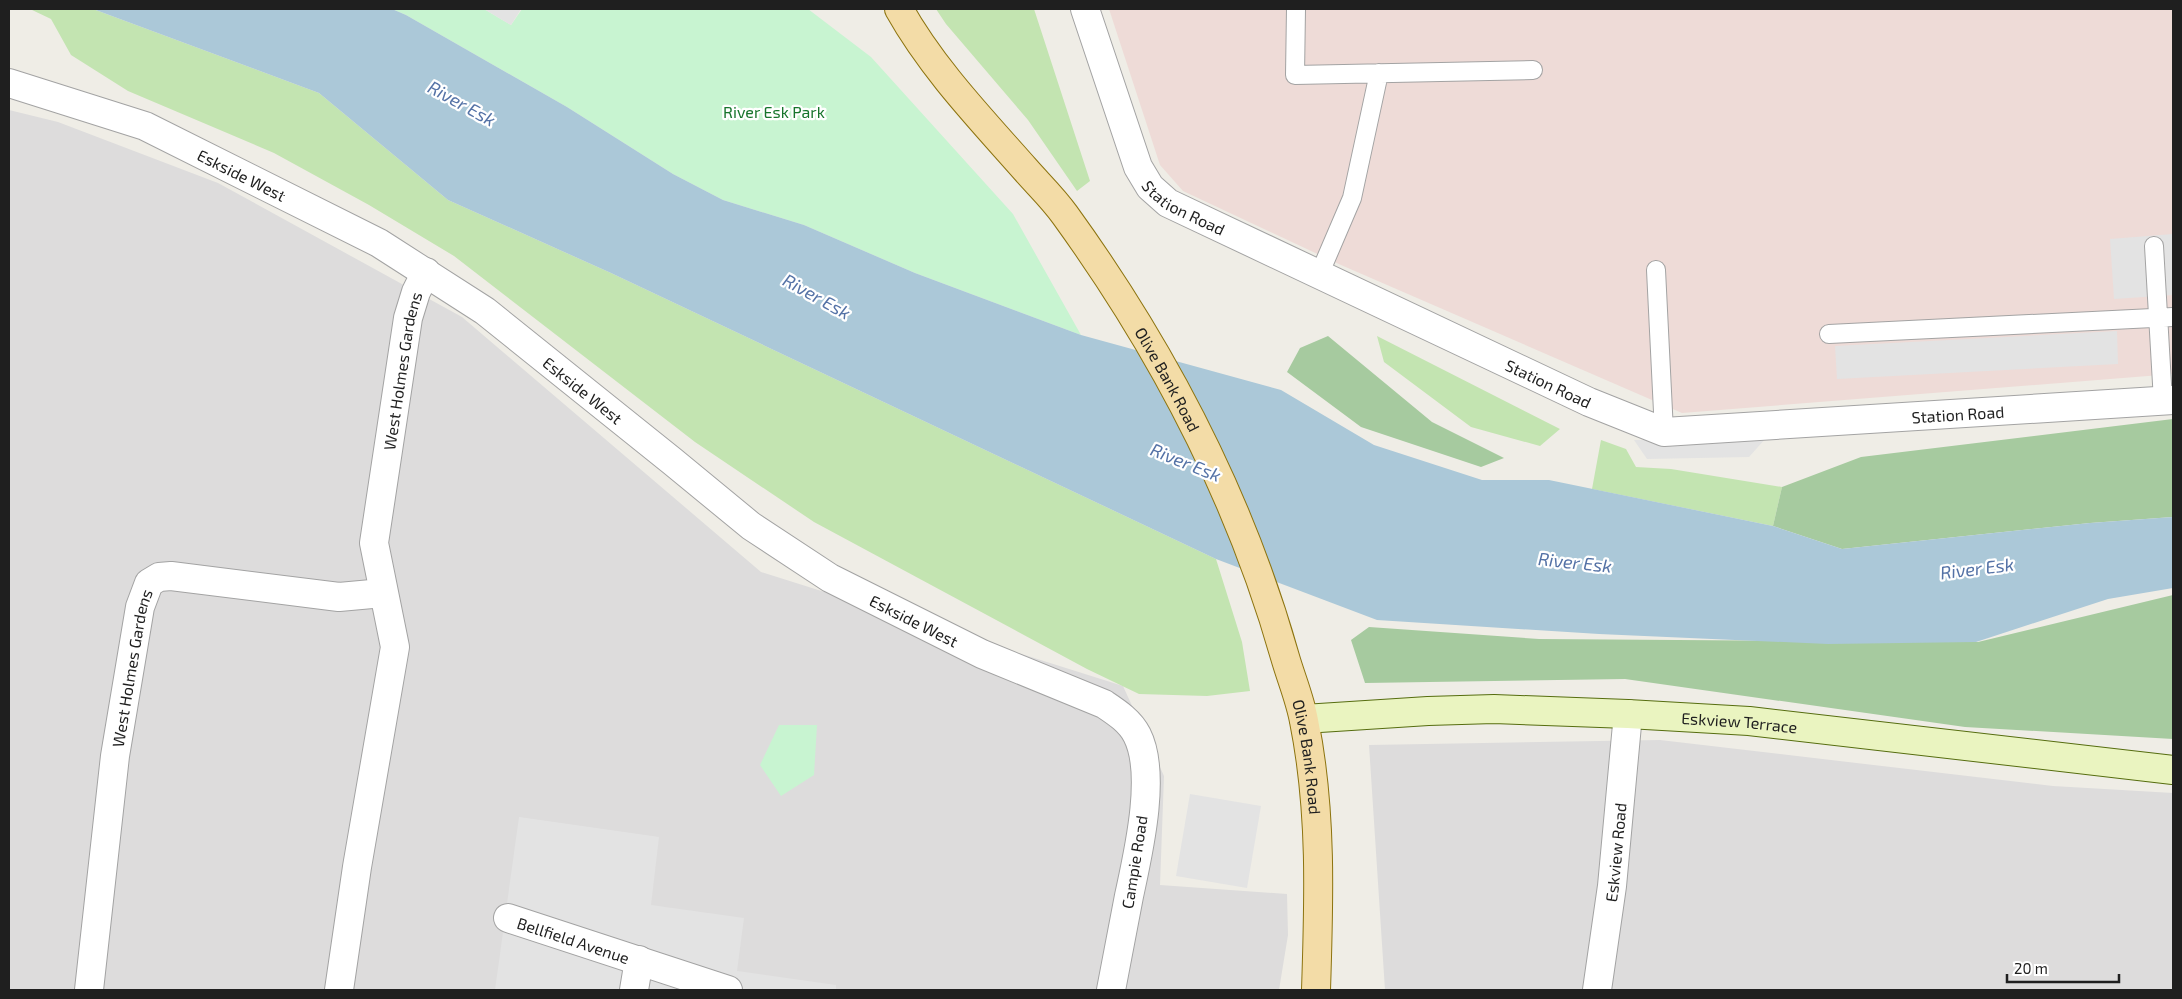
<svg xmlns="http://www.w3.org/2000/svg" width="2182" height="999" viewBox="0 0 2182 999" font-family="'Exo 2',sans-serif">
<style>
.residential{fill:#dddcdc}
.commercial{fill:#eedbd7}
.grass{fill:#c3e4b1}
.forest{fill:#a6ca9f}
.park{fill:#c8f4d1}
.parking{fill:#e3e3e3}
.water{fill:#abc8d8}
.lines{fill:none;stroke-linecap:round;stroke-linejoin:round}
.lane-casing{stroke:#a3a3a3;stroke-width:20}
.street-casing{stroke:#a3a3a3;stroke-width:30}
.secondary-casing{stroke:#566d0f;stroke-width:30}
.primary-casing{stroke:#8c730e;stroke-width:30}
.lane{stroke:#fff;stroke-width:18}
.street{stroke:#fff;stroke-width:28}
.secondary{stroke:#eaf4c0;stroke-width:28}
.primary{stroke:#f3dca7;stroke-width:28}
.labels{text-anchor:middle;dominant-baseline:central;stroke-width:4.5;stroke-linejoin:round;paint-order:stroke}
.park-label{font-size:16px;fill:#16742b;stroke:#fff}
.street-label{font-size:16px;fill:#1f1f1f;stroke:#fff}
.water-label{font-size:18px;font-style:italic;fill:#5472a6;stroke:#fff}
</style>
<rect width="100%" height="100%" fill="#efede6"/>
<!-- residential -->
<path class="residential" d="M 9,110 L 58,122 L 218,183 L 462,317 L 761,572 L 1123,686 L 1164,776 L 1160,885 L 1287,894 L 1288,935 L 1279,990 L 9,990 Z
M 1660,740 L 2053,786 L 2173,793 L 2173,990 L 1385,990 L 1369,745 Z"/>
<!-- commercial -->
<path class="commercial" d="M 1109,9 L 2173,9 L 2173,374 L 1682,413 L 1341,265 L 1183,191 L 1160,165 Z"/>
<!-- grass -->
<path class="grass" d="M 30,9 L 93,9 L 319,93 L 448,200 L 611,273 L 1216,559 L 1242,642 L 1250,691 L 1207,696 L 1139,694 L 1087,669 L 814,522 L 695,442 L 454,256 L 369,205 L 274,153 L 128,91 L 71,55 L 51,19 Z
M 936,9 L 1034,9 L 1090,181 L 1077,191 L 1028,120 L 946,24 Z
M 1377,336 L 1560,429 L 1540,446 L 1471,427 L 1384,362 Z
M 1601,440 L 1626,449 L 1636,467 L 1671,469 L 1782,487 L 1773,526 L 1592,489 Z"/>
<!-- forest -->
<path class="forest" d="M 1328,336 L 1432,422 L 1504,458 L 1481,467 L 1361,427 L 1287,372 L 1300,348 Z
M 2173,419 L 2173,517 L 2090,523 L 1842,549 L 1773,526 L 1782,487 L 1861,457 Z
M 2173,595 L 2173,739 L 1965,727 L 1625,679 L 1365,683 L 1351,640 L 1369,627 L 1539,639 L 1978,642 Z"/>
<!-- park -->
<path class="park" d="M 392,9 L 484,9 L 511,25 L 522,9 L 808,9 L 871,57 L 1013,214 L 1081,335 L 915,273 L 804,225 L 723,200 L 673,174 L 567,107 L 406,15 Z
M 779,725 L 817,725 L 814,775 L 781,796 L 760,765 Z"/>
<!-- parking -->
<path class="parking" d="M 484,9 L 521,9 L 511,25 Z
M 2173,234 L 2173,295 L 2114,299 L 2110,239 Z
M 2117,331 L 2118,364 L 1837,379 L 1835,346 Z
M 1766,438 L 1749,457 L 1647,459 L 1634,440 Z
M 1190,794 L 1261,806 L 1247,888 L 1176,876 Z
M 519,817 L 659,837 L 651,905 L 744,918 L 737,971 L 836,985 L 836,990 L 495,990 Z"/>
<!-- water -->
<path class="water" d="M 93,9 L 392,9 L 406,15 L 567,107 L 673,174 L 723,200 L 804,225 L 915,273 L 1081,335 L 1281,390 L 1374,445 L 1482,480 L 1549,480 L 1773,526 L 1842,549 L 2090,523 L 2173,517 L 2173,588 L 2108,599 L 1976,642 L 1828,644 L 1599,634 L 1377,620 L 1216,559 L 611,273 L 448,200 L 319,93 Z"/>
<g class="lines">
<defs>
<path id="lane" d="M 1296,9 L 1295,75 L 1533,70
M 2154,246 L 2163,401
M 1656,270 L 1664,432
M 1319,275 L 1352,198 L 1379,73
M 1829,334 L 2173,317"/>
<g id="street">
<path id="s1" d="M 1085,9 L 1138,167 L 1150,187 L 1168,203 L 1589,402 L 1664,432 L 2173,400"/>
<path id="s2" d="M 9,83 L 145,126 L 379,243 L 485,311 L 672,461 L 751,526 L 830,578 L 982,654 L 1104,704 C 1116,712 1130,721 1137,735 C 1157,774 1138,854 1129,896 C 1123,928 1117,959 1111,990"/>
<path id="s3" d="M 508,918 L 728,990"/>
<path id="s4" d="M 89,990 L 115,756 L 140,607 L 149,583 L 159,577 L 171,576 L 339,597 L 383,593"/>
<path id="s5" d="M 339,990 L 357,867 L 395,647 L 374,543 L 408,318 L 416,292 L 426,272"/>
<path d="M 634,990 L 639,960"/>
<path id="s6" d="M 1597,990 L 1612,886 L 1628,714"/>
</g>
<g id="secondary">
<path id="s7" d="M 1304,719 L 1428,711 L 1494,709 L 1628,714 L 1749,721 L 2173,770"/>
</g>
<g id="primary">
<path id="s8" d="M 899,9 C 932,68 980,118 1025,169 C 1038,184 1053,198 1065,215 C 1162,349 1240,498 1285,657 C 1291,678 1300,699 1304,721 C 1322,810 1319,900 1316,990"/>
</g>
</defs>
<!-- lane casing -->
<use href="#lane" class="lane-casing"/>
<!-- street casing -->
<use href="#street" class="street-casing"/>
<!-- secondary casing -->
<use href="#secondary" class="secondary-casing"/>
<!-- primary casing -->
<use href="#primary" class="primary-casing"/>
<!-- lane -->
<use href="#lane" class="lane"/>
<!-- street -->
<use href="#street" class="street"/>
<!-- secondary -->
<use href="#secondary" class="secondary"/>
<!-- primary -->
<use href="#primary" class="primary"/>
</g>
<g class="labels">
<!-- park labels -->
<g class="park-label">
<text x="774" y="111">River Esk Park</text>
</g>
<!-- street labels -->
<g class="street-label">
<text stroke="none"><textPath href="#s2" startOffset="251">Eskside West</textPath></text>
<text stroke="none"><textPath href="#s1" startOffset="230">Station Road</textPath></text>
<text stroke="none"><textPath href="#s5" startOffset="628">West Holmes Gardens</textPath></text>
<text stroke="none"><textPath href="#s8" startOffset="459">Olive Bank Road</textPath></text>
<text stroke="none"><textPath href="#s1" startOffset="635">Station Road</textPath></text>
<text stroke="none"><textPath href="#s2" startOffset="656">Eskside West</textPath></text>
<text stroke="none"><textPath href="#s1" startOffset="1055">Station Road</textPath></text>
<text stroke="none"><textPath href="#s2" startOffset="1061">Eskside West</textPath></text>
<text stroke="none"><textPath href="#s4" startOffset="325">West Holmes Gardens</textPath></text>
<text stroke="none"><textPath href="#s7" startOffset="436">Eskview Terrace</textPath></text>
<text stroke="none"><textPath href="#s8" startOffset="864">Olive Bank Road</textPath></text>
<text stroke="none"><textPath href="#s6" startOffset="139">Eskview Road</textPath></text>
<text transform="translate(1134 862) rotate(-81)">Campie Road</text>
<text stroke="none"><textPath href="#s3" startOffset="69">Bellfield Avenue</textPath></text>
</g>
<!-- water labels -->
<g class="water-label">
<text transform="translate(462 103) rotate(29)">River Esk</text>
<text transform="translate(817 296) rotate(29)">River Esk</text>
<text transform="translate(1186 462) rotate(22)">River Esk</text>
<text transform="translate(1575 562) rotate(6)">River Esk</text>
<text transform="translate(1977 568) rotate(-7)">River Esk</text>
</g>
</g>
<!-- border -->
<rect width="2182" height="999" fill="none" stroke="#1f1f1f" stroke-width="20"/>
<!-- scale -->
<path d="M2007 974v8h112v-8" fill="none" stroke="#1f1f1f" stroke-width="2.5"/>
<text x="2014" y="974" font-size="15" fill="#1f1f1f" stroke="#ffffff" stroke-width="4" paint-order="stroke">20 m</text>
</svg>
